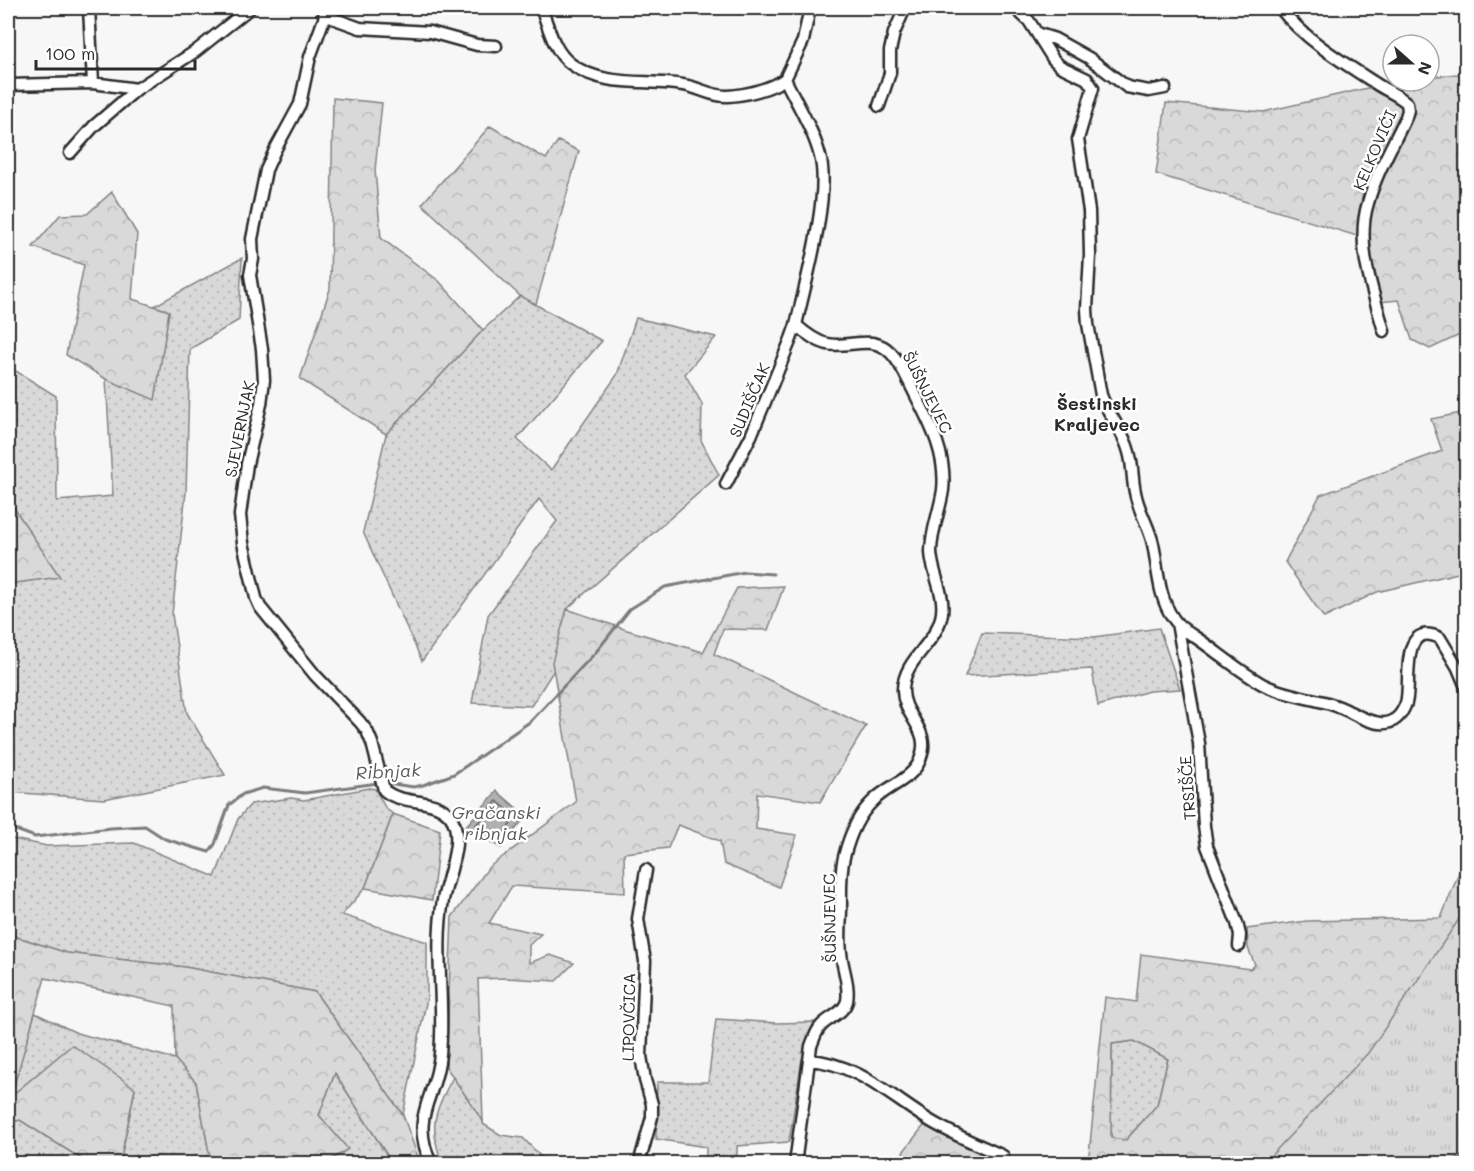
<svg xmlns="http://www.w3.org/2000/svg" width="1474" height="1171" viewBox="0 0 1474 1171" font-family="Mali,sans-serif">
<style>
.grass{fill:url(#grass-dots);stroke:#828282;stroke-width:1.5}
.forest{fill:url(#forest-crowns);stroke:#828282;stroke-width:1.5;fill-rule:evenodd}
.park{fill:url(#park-tufts);stroke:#828282;stroke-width:1.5}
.water{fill:#b0b0b0;stroke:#7b7b7b;stroke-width:1.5}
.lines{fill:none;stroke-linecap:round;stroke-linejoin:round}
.shore{stroke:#606060;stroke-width:1.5}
.stream{stroke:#7b7b7b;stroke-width:3}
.street-casing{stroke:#2b2b2b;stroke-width:15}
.street{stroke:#fff;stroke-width:10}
.labels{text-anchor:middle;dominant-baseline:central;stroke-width:5;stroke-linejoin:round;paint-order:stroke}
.street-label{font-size:16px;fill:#2b2b2b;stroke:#fff}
.neighbourhood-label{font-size:18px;font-weight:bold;fill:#2b2b2b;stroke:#fff}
.water-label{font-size:18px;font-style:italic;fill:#5a5a5a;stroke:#fff}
</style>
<defs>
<pattern id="grass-dots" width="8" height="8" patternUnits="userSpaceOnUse" patternTransform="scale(1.5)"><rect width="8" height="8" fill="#d9d9d9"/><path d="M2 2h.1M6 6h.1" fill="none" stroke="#bababa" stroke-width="1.8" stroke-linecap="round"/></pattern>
<pattern id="forest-crowns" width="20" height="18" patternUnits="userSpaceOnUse" patternTransform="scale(1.5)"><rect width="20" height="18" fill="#d9d9d9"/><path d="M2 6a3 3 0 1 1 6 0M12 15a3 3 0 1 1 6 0" fill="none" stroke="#bababa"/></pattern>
<pattern id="park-tufts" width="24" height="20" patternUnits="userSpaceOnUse" patternTransform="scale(1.5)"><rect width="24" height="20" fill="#d9d9d9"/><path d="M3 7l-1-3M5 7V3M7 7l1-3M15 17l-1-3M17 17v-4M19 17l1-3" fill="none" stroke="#bababa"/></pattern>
</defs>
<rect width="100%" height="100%" fill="#f7f7f7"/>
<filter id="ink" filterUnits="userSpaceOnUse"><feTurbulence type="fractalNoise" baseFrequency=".0167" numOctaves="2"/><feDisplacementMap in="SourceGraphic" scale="12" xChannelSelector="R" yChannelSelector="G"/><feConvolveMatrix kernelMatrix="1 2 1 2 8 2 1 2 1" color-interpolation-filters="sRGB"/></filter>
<g filter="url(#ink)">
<!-- grass -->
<path class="grass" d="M 242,258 L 239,320 L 190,349 L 186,492 L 172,614 L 187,713 L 225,775 L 104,799 L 8,792 L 8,584 L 59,577 L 14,508 L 8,510 L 8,366 L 56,396 L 57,501 L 113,496 L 106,379 L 155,399 L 169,311 L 154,306 Z
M 520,296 L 602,341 L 517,439 L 551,470 L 617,375 L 636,318 L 716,337 L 685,374 L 702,404 L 701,440 L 719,475 L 567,609 L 554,670 L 531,706 L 472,703 L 488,615 L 557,521 L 539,499 L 422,661 L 363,532 L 386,434 L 483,330 Z
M 1159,628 L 1180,689 L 1149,691 L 1098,706 L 1092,669 L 965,676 L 982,633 L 1094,637 Z
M 369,788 L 375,789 L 386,809 L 393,814 L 365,888 L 342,915 L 427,942 L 427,998 L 403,1115 L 315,992 L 185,967 L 67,953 L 8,934 L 8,838 L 47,846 L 134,843 L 215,877 L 238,819 L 251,804 L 291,798 L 304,800 Z
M 35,1013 L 77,1033 L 175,1059 L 196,1082 L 209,1152 L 216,1163 L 162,1163 L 153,1160 L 150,1163 L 120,1163 L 135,1089 L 10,1097 Z
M 716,1019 L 777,1023 L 814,1022 L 802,1059 L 789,1142 L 737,1146 L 737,1163 L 706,1164 L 706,1147 L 656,1139 L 657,1082 L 708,1082 Z
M 1134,1041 L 1168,1058 L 1157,1105 L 1125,1141 L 1111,1138 L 1112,1044 Z
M 335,1073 L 392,1163 L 326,1163 L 347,1149 L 319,1115 Z
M 453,1077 L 483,1121 L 483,1124 L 501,1135 L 523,1138 L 544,1160 L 543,1163 L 442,1163 C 428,1125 435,1111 453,1077 Z
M 20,1120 L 88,1163 L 8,1164 L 8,1123 Z"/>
<!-- forest -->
<path class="forest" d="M 1466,73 L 1466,332 L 1430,349 L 1412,340 L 1399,300 L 1378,302 L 1371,274 L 1370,240 L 1156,174 L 1166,103 L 1263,112 L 1398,81 L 1429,81 L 1429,77 Z
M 333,98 L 382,103 L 375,170 L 381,238 L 439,281 L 483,330 L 386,434 L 300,379 L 330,289 Z
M 490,126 L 546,159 L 558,141 L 579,151 L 536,304 L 520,296 L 422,204 Z
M 112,192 L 137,234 L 132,299 L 169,311 L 155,400 L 106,379 L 66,355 L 84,265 L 33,247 L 60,215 L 87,214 Z
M 1466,412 L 1466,573 L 1458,573 L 1377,592 L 1324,618 L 1285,562 L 1320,495 L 1442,451 L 1431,419 Z
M 14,508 L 60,577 L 8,584 L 8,510 Z
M 784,586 L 768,630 L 723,629 L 714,654 L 866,726 L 820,802 L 757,793 L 756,829 L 797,835 L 779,887 L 724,864 L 720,841 L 678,825 L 668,848 L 624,853 L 625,893 L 512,886 L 489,923 L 541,934 L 529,945 L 529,963 L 550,955 L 574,963 L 556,981 L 506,978 L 478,979 L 483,1121 L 446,1067 L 452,917 L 489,867 L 576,802 L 552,662 L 567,609 L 627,630 L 703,652 L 737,588 Z
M 393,814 L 440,830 L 432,900 L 365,888 Z
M 1466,855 L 1466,1163 L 1088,1164 L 1105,997 L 1136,1002 L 1141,954 L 1250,969 L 1255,965 L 1248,948 L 1247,929 L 1307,921 L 1441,918 ZM 1134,1041 L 1168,1059 L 1157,1105 L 1126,1140 L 1111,1138 L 1112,1044 Z
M 8,934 L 67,953 L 185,967 L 315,992 L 403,1115 L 420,1163 L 392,1163 L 335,1073 L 319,1115 L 348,1149 L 326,1163 L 216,1163 L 209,1153 L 196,1082 L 175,1059 L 174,1006 L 45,978 L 11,1096 L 72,1045 L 135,1088 L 120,1163 L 88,1163 L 20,1120 L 8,1123 Z
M 926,1123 L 1001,1163 L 904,1163 L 903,1152 Z"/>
<!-- park -->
<path class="park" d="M 1466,909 L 1466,1163 L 1264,1163 L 1368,1053 Z"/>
<!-- water -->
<path class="water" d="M 497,791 L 526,816 L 501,848 L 465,827 Z"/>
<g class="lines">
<!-- shore -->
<path class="shore" d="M 497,801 L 516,817 L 499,839 L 476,825 Z"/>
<!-- stream -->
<path class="stream" d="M 385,783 L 414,787 L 423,785 L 454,774 L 485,753 L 531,721 L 596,652 L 630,609 L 665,587 L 745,572 L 773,574
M 8,827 L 35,837 L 111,828 L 145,826 L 165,839 L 209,852 L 215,844 L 229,805 L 243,794 L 263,788 L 305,793 L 378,783
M 1450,1164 L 1457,1159 L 1466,1155"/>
<defs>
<path id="street" d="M 89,8 L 93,83
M 328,8 L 310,57 L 300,104 L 275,150 L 266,170 L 252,239 L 253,259 L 250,275 L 262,349 L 264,380 L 261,404 L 247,464 L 240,515 L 243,543 L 256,598 L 260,607 L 315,675 L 360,722 L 367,731 L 372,743 L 384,790 C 401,806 434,796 450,816 C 466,836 447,877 443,900 C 434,952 445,1002 440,1054 C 436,1100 409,1114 431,1164
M 541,8 C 549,27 553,51 571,64 C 604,88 645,79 683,85 C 698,87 712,97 728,96 C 746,95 770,89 785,79 L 803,41 L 810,8
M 1015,8 L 1029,21 L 1053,59 L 1060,66 L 1087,79 L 1093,88 L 1078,139 L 1089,211 L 1090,255 L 1087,309 L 1088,324 L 1101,395 C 1108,415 1124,431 1129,452 C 1133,465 1132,479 1135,492 C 1138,510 1149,526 1153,544 C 1158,568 1158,597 1173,618 C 1179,628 1191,634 1201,641 C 1222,656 1241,672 1264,685 C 1292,699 1323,697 1350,712 C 1371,723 1395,734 1406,703 C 1412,685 1398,619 1440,638 L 1458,668 L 1466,687
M 1280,8 C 1304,39 1342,62 1375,83 C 1385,90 1398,95 1407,103 L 1408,110 L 1406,117 C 1393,145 1376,173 1368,203 C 1355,244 1373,291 1384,331
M 324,15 L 360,28 L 430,32 L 477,45 L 496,46
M 1039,34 L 1055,39 L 1089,58 L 1127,87 L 1149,91 L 1165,88
M 8,85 L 93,83 L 137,89
M 879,106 L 890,73 L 890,51 L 894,33 L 905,8
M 70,153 L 94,126 L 137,89 L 196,51 L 250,8
M 726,484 L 751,436 L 791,339 L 796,325 C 805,285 831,194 820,156 C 813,129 797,104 785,79
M 1177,623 L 1199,743 L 1204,826 L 1207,846 L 1237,923 L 1240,935 L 1239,946
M 809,1060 C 857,1063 892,1098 932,1122 C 954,1135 979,1145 1003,1156
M 639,1164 L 652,1117 L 652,1104 L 645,1080 L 641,1056 L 645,961 L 638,919 L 646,870
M 795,1164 L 811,1046 C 814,1039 816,1031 821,1026 C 829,1017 844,1013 847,1001 C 850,984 842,968 841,952 C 839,937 841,922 841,907 C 841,890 840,873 844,857 C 849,837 858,815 873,801 C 887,786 912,780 920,760 C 933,729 902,717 903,689 C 904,660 934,645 941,618 C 947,596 932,575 931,552 C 931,531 940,511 943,490 C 947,452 928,420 912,388 C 906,376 900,362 891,353 C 872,333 849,349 827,344 C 815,341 805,333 796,325"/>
</defs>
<!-- street casing -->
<use href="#street" class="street-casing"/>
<!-- street -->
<use href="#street" class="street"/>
</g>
</g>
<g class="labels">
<!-- street labels -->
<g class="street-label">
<text transform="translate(1374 150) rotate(-67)">KELKOVIĆI</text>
<text transform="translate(928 392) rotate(63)">ŠUŠNJEVEC</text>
<text transform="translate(749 400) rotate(-67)">SUDIŠČAK</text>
<text transform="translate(239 429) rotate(-79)">SJEVERNJAK</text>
<text transform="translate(1187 788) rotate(-94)">TRSIŠČE</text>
<text transform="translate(829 918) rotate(-91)">ŠUŠNJEVEC</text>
<text transform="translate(628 1017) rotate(-89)">LIPOVČICA</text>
</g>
<!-- neighbourhood labels -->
<g class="neighbourhood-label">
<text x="1097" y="403">Šestinski<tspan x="1097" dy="21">Kraljevec</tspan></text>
</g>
<!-- water labels -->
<g class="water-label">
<text transform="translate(388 771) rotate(-3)">Ribnjak</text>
<text x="496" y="812">Gračanski<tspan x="496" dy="21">ribnjak</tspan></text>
</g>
</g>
<!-- margin -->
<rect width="1474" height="1171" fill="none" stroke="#fff" stroke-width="30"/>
<rect x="15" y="15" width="1444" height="1141" fill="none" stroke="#2b2b2b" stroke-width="2" filter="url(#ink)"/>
<!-- north arrow -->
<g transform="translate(1411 63) rotate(111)"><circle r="28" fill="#ffffff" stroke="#aaaaaa" stroke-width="1.5"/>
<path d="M0-4.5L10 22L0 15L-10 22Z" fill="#2b2b2b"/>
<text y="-9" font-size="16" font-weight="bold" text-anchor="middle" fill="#2b2b2b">N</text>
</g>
<!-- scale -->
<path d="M36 60v9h159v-9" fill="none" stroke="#2b2b2b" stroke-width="3"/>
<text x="45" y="60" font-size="18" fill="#2b2b2b" stroke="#ffffff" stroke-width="4.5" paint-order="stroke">100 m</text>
</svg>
